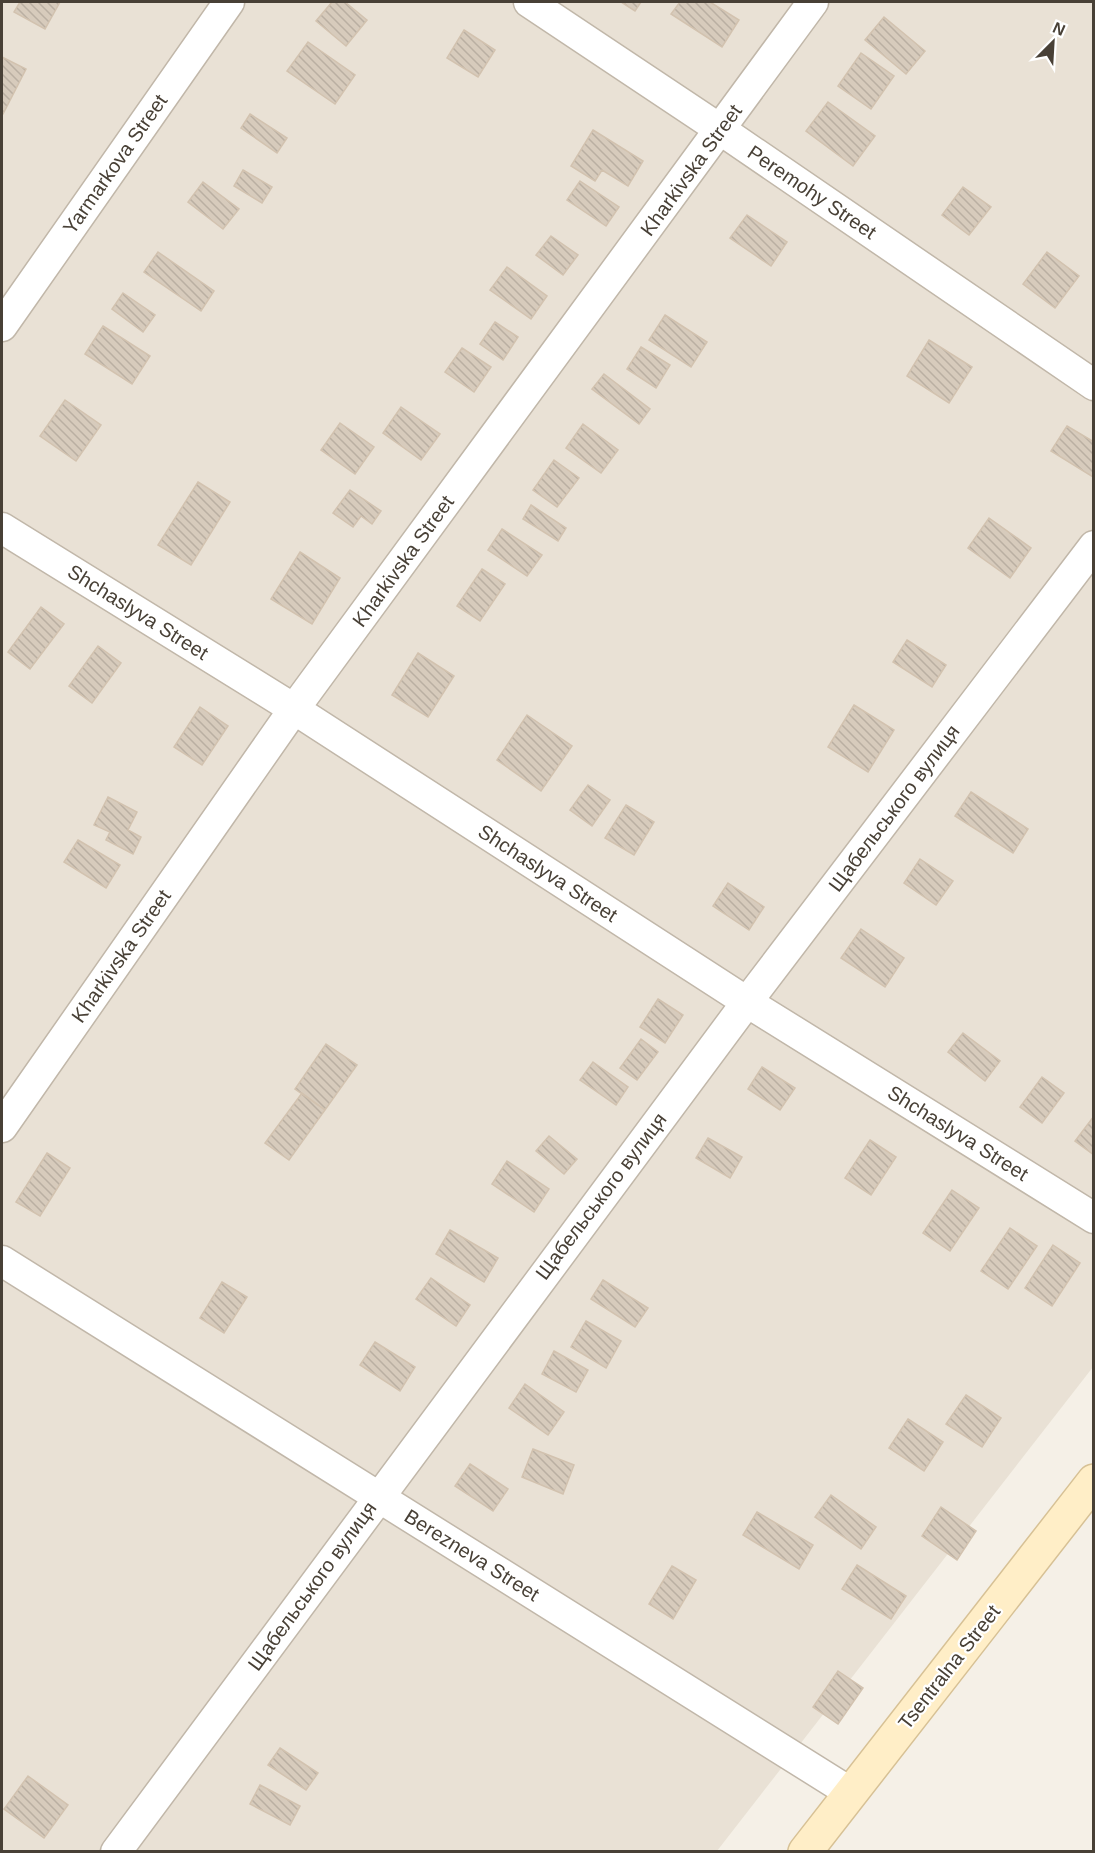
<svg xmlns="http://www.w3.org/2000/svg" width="1095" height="1853" viewBox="0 0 1095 1853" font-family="Arial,sans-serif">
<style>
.residential{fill:#e9e1d5}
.building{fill:url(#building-back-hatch);stroke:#d2c2af;stroke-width:1.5}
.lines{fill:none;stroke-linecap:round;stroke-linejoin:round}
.minor-casing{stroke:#c1b7a9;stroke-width:33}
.secondary-casing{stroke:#d7c195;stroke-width:36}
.minor{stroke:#fff;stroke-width:30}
.secondary{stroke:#ffeec7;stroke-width:33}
.labels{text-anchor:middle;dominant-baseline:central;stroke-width:4.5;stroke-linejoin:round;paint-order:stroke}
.street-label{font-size:20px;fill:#484036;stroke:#fff}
</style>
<defs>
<pattern id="building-back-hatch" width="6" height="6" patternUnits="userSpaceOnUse" patternTransform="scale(1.5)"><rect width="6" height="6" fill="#d7cbbc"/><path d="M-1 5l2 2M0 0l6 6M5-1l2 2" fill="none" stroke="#baafa2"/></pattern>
</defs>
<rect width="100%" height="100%" fill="#f5f0e7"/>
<!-- residential -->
<path class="residential" d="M 2,2 L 1093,2 L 1093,1367 L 717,1851 L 2,1852 Z"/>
<!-- building -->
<path class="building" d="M 20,2 L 60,2 L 45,29 L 14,12 Z
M 332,2 L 345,2 L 367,20 L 346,46 L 316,21 Z
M 621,2 L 641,2 L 635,11 Z
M 680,2 L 710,2 L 739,20 L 722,47 L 671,14 Z
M 884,17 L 925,51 L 906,74 L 865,40 Z
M 464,30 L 495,50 L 478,77 L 447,58 Z
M 308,42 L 355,75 L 335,104 L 287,71 Z
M 861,53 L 894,76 L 871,109 L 838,86 Z
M 2,57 L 26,69 L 3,114 L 2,114 Z
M 828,102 L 875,136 L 853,166 L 806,131 Z
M 250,114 L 287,138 L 277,153 L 241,128 Z
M 593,130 L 643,161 L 628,186 L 602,170 L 595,181 L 571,166 Z
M 243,170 L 272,187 L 262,203 L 234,186 Z
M 580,181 L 619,207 L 606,226 L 567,200 Z
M 203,182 L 239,209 L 223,229 L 188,202 Z
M 963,187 L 991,207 L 969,235 L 942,215 Z
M 747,215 L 787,242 L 771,266 L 730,238 Z
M 551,236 L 578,255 L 563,275 L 536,255 Z
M 158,252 L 214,291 L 201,311 L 144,272 Z
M 1047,252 L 1079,276 L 1055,308 L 1023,284 Z
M 507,267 L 547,296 L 531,319 L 490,290 Z
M 123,293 L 155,315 L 143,332 L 112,309 Z
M 665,315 L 707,342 L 691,367 L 649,340 Z
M 495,322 L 518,337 L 503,360 L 480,344 Z
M 103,326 L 150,356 L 132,384 L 85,354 Z
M 929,340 L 972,367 L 949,403 L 907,376 Z
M 641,347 L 670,365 L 656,388 L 627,369 Z
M 462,348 L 491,367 L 474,392 L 445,372 Z
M 604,374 L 650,409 L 639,424 L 592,389 Z
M 65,400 L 101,425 L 76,461 L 40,436 Z
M 401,407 L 440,434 L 421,460 L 383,433 Z
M 340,423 L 374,447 L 355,474 L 321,450 Z
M 583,424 L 618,450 L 601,473 L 566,448 Z
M 1067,426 L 1094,442 L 1093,477 L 1051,451 Z
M 554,460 L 579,478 L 557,507 L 533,490 Z
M 198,482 L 230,502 L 191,565 L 158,545 Z
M 350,490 L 381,511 L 372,524 L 361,516 L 353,527 L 333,513 Z
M 531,505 L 566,528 L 558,541 L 523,519 Z
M 989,518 L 1031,548 L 1010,578 L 968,548 Z
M 502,529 L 542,555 L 527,576 L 488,550 Z
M 300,552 L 340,578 L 312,624 L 271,599 Z
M 482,569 L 505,584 L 480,621 L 457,606 Z
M 41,607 L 64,624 L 30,669 L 8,652 Z
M 907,640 L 946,665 L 932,687 L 893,662 Z
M 98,646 L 121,663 L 92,703 L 69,686 Z
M 418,653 L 454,676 L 428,717 L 392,695 Z
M 854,705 L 894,730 L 868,772 L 828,747 Z
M 200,707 L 228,726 L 202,765 L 174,747 Z
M 527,715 L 572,746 L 541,791 L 497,760 Z
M 588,785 L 610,800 L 592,826 L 570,810 Z
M 971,792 L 1028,829 L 1013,853 L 955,816 Z
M 108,797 L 137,812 L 128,830 L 141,837 L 133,854 L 106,840 L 110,832 L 94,825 Z
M 626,805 L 654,822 L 634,855 L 605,838 Z
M 78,840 L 120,865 L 106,888 L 64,862 Z
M 920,859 L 953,881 L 936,905 L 904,883 Z
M 728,883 L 764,907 L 749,930 L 713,906 Z
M 861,929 L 904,958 L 885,987 L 841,958 Z
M 658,999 L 683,1015 L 665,1043 L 640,1027 Z
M 963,1033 L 1000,1061 L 985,1081 L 948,1052 Z
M 641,1039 L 658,1052 L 637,1080 L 620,1068 Z
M 326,1044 L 357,1065 L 325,1110 L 295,1089 Z
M 593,1062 L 628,1087 L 616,1105 L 580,1080 Z
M 762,1067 L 795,1088 L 780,1110 L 748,1089 Z
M 1042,1077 L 1064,1093 L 1042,1123 L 1020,1107 Z
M 302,1093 L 325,1110 L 289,1160 L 265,1143 Z
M 1094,1116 L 1094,1155 L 1075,1141 Z
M 549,1136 L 577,1159 L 564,1174 L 536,1151 Z
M 708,1138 L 742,1157 L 730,1178 L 696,1158 Z
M 870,1140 L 896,1157 L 871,1195 L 845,1178 Z
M 47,1153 L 70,1168 L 40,1216 L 16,1202 Z
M 507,1161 L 549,1189 L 534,1212 L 492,1184 Z
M 952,1190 L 979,1208 L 950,1251 L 923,1233 Z
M 1010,1228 L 1037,1246 L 1008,1289 L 981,1271 Z
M 450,1230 L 498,1258 L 484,1282 L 436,1254 Z
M 1053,1245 L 1080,1263 L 1052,1306 L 1025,1288 Z
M 431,1278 L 470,1305 L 456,1326 L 416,1299 Z
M 603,1280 L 648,1308 L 635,1327 L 591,1299 Z
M 222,1282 L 247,1297 L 224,1333 L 200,1318 Z
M 586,1321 L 621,1341 L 606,1368 L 571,1347 Z
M 375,1342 L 415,1367 L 400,1391 L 360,1365 Z
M 554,1351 L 588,1370 L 576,1392 L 542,1374 Z
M 525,1384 L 564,1412 L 548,1435 L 509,1408 Z
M 966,1395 L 1001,1418 L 982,1447 L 946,1424 Z
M 908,1419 L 943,1442 L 924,1471 L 889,1448 Z
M 533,1449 L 574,1465 L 563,1494 L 522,1477 Z
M 470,1464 L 508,1489 L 493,1511 L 455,1486 Z
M 831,1495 L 876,1527 L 861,1549 L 815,1517 Z
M 941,1507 L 976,1531 L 957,1560 L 922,1536 Z
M 757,1512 L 813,1545 L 799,1569 L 743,1535 Z
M 857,1565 L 906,1596 L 891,1619 L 842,1589 Z
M 672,1566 L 696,1580 L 673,1619 L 649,1604 Z
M 838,1671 L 863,1688 L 838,1724 L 813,1707 Z
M 280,1748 L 318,1773 L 306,1790 L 268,1765 Z
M 28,1776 L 68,1805 L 44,1838 L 4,1809 Z
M 260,1785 L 300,1806 L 290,1825 L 250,1804 Z"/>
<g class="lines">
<defs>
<path id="minor" d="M 529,2 L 721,130 L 1094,385
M 2,326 L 229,2
M 2,528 L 294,709 L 747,1002 L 1094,1218
M 2,1127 L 294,709 L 813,2
M 2,1261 L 851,1793
M 116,1852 L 747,1002 L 1094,546"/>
<path id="secondary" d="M 805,1852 L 1094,1481"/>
</defs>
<!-- minor casing -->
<use href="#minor" class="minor-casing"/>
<!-- secondary casing -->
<use href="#secondary" class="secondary-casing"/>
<!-- minor -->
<use href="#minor" class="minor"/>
<!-- secondary -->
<use href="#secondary" class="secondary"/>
</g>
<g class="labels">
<!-- street labels -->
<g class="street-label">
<text transform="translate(115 164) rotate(-55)">Yarmarkova Street</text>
<text transform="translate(691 170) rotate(-54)">Kharkivska Street</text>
<text transform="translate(812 192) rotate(34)">Peremohy Street</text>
<text transform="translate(403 561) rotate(-54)">Kharkivska Street</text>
<text transform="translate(138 612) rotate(32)">Shchaslyva Street</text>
<text transform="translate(894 808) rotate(-53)">Щабельського вулиця</text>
<text transform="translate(548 873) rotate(33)">Shchaslyva Street</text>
<text transform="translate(121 956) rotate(-55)">Kharkivska Street</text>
<text transform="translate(958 1133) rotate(32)">Shchaslyva Street</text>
<text transform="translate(601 1196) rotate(-53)">Щабельського вулиця</text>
<text transform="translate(472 1555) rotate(32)">Berezneva Street</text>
<text transform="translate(312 1586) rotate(-54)">Щабельського вулиця</text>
<text transform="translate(949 1667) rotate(-52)">Tsentralna Street</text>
</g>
</g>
<!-- border -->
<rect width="1095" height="1853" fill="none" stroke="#484036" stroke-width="6"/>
<!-- north arrow -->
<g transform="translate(1053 42) rotate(24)" stroke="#ffffff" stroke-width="4.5" paint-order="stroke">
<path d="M0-4.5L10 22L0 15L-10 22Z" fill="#484036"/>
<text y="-9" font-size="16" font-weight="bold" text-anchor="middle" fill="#484036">N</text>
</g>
</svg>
